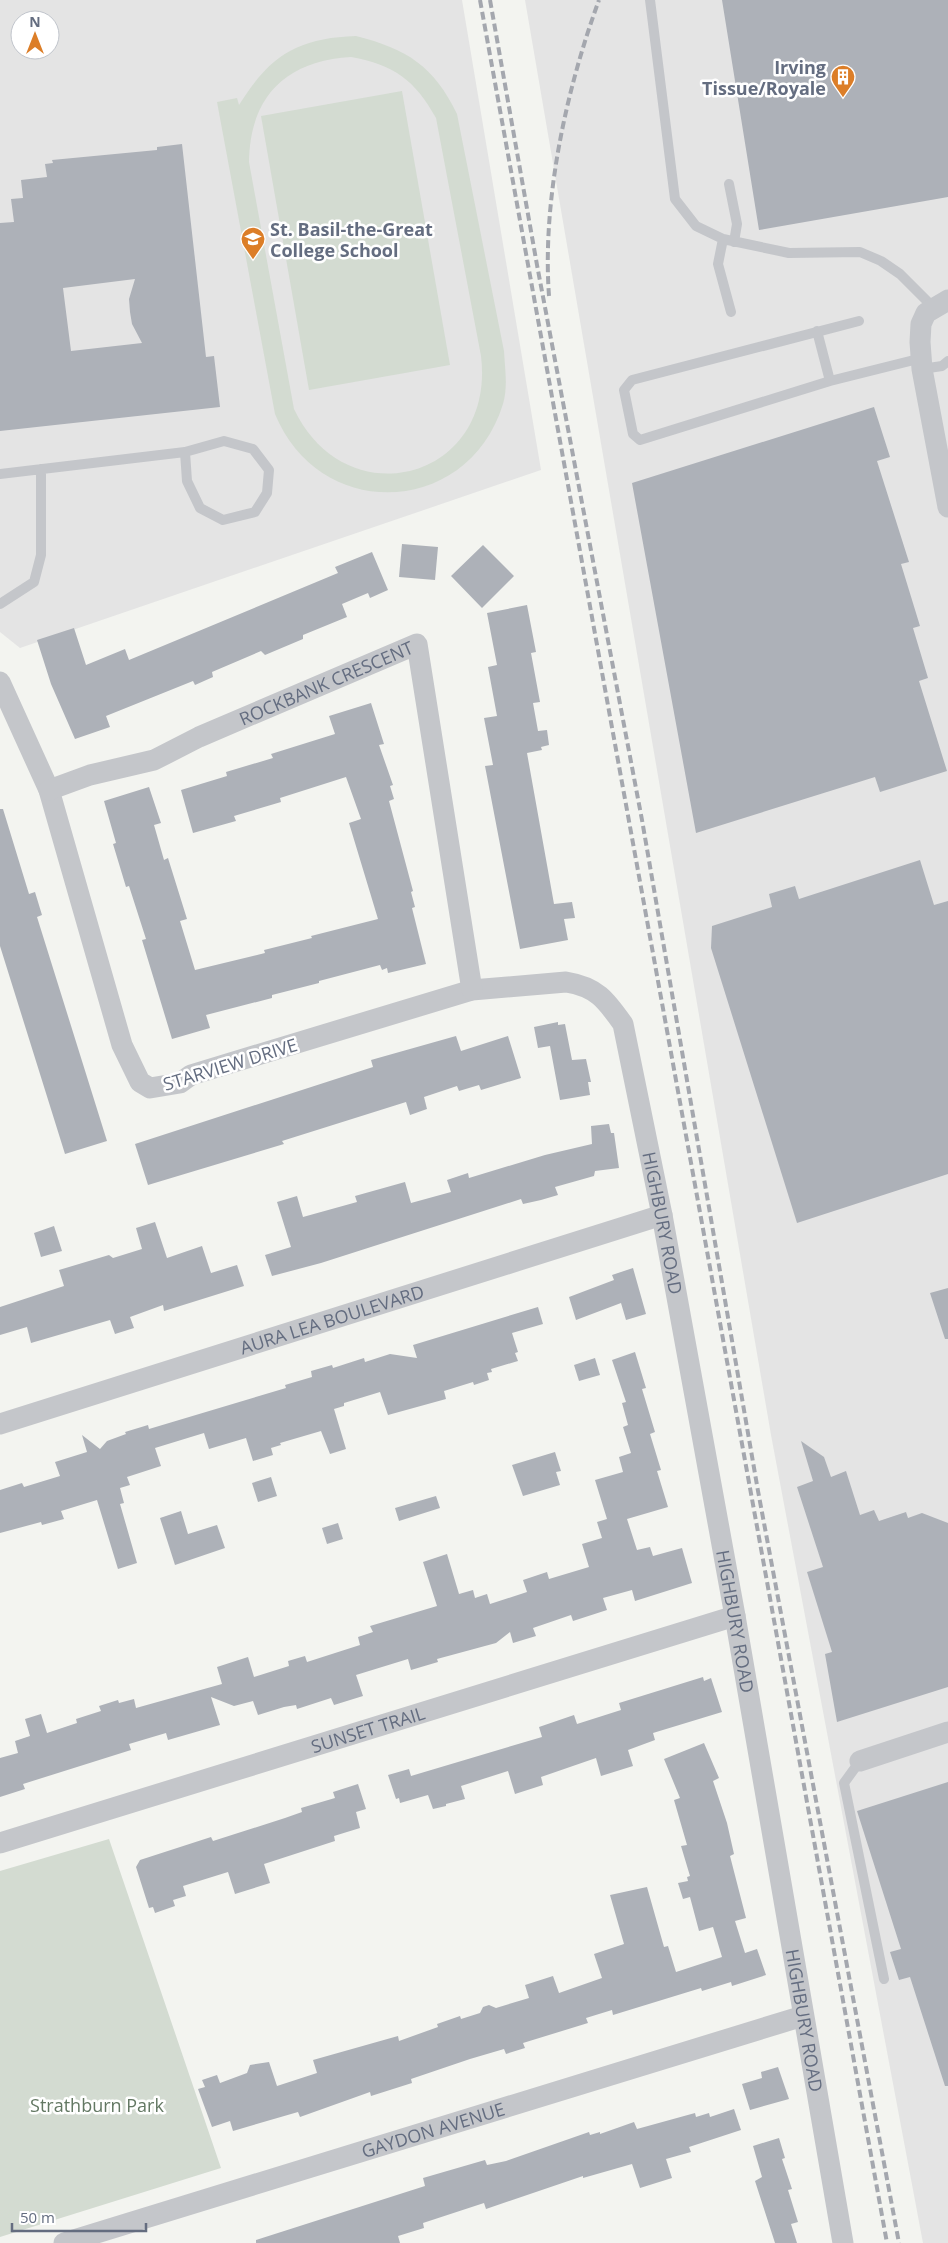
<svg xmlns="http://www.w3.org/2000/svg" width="948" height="2243" viewBox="0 0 948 2243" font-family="'Open Sans',sans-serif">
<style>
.built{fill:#e4e4e4;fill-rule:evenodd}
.green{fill:#d3dbd1;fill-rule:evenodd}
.building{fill:#adb1b8;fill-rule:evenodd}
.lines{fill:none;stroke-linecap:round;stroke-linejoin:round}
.lane{stroke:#c4c6ca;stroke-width:10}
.street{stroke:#c4c6ca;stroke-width:21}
.rail{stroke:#a4a7ae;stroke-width:4;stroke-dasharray:8 4;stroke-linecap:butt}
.labels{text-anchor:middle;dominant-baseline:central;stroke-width:5;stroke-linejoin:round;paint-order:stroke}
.poi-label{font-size:18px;font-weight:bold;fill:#646d80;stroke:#fff;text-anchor:end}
.street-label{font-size:18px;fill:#646d80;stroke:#fff}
.park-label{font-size:18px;fill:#637863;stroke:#fff}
</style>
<rect width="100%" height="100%" fill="#f3f4f0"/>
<!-- built -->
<path class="built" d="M 0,0 L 462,0 L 541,470 L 20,648 L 0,632 ZM 20,20 L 50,20 L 50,50 L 20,50 Z
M 525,0 L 948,0 L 948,2243 L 923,2243 L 771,1435 Z"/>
<!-- green -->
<path class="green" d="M 356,36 C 407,49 434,66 457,114 L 504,351 C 505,369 508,387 503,404 C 468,517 320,523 275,414 L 217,102 L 237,98 L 239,105 C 270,55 298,38 356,36 ZM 351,57 C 394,65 415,80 436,118 L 481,356 C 496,480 346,519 294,409 L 249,162 C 250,96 286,61 351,57 Z
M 402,91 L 450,365 L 309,390 L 261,116 Z
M 109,1839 L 221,2168 L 0,2237 L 0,1871 Z"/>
<!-- building -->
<path class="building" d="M 722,0 L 948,0 L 948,197 L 759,230 Z
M 182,144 L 206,357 L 214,356 L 220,407 L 0,431 L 0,223 L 14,222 L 11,199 L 23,198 L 21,180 L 47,177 L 45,164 L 53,163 L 52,160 L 157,150 L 157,147 ZM 135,279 L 129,299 L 130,312 L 132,324 L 142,343 L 71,351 L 63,288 Z
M 874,407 L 890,457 L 877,461 L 909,562 L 901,564 L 920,626 L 913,628 L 928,678 L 919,681 L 947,771 L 880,792 L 875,777 L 696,833 L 632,483 Z
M 402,544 L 438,547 L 435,580 L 399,577 Z
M 483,545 L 514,576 L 482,608 L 451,576 Z
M 372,552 L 388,590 L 370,598 L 368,593 L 342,604 L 347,617 L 303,635 L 303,639 L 265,655 L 261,651 L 212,672 L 213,677 L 195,685 L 193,681 L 106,716 L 110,727 L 75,739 L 51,684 L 37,640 L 74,628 L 86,665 L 125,649 L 129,660 L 338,573 L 335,567 Z
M 527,605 L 536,652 L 531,653 L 540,702 L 533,703 L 538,731 L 547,730 L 549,745 L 541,747 L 542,750 L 527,753 L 554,904 L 572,902 L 575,918 L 564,919 L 568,940 L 520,949 L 485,766 L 493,765 L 484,718 L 497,716 L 488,667 L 497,665 L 487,613 Z
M 371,703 L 384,744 L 379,745 L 393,785 L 390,786 L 394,799 L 389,801 L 413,891 L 411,892 L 415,907 L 412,908 L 426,964 L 388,973 L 387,968 L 382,970 L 380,965 L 319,981 L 319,983 L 272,995 L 272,998 L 206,1015 L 210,1028 L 172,1039 L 142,940 L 146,939 L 129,886 L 126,887 L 113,844 L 116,843 L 104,801 L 149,787 L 161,823 L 154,825 L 164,860 L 168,858 L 187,919 L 180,921 L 195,970 L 265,953 L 264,950 L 312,938 L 311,936 L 378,919 L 349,823 L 361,819 L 346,777 L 280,798 L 281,802 L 234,816 L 236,821 L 193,833 L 181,790 L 227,776 L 226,772 L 273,758 L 271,754 L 335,734 L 329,716 Z
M 0,809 L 3,809 L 29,894 L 35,892 L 42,915 L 37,917 L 107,1141 L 65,1154 L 0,946 Z
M 920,860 L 934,905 L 948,901 L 948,1174 L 797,1223 L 711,948 L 712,926 L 772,907 L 769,894 L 795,886 L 799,899 Z
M 558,1022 L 558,1025 L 565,1024 L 572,1060 L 586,1059 L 591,1082 L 588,1082 L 590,1095 L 560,1100 L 550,1046 L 538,1048 L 534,1027 Z
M 456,1036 L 461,1051 L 508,1036 L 521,1078 L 481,1090 L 479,1085 L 459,1091 L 457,1086 L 424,1097 L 427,1109 L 410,1115 L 406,1102 L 282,1141 L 284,1144 L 148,1185 L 135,1144 L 373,1067 L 371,1060 Z
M 609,1124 L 611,1133 L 614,1133 L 619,1168 L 595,1171 L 594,1176 L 555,1187 L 558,1195 L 541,1200 L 523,1204 L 521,1199 L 321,1263 L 272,1276 L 265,1255 L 291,1247 L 277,1202 L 297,1196 L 303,1217 L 357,1202 L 355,1196 L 405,1182 L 411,1203 L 451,1192 L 447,1180 L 468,1173 L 469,1178 L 545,1155 L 592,1144 L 591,1126 Z
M 155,1222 L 167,1258 L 202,1246 L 211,1273 L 237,1265 L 244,1286 L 164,1311 L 163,1305 L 130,1317 L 134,1328 L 115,1334 L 110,1320 L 31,1343 L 27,1327 L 0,1335 L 0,1307 L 64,1286 L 59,1270 L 109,1255 L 113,1258 L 142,1249 L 136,1228 Z
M 54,1226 L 62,1251 L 41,1257 L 34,1233 Z
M 633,1268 L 646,1314 L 626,1320 L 621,1303 L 576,1320 L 569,1297 L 614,1280 L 612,1275 Z
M 948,1288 L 948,1339 L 945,1339 L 930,1293 Z
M 538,1307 L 543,1324 L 512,1333 L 518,1352 L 515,1353 L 518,1361 L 491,1369 L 492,1372 L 487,1373 L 489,1380 L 474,1385 L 473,1382 L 444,1391 L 446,1399 L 388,1415 L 380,1392 L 344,1403 L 344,1406 L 334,1409 L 346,1449 L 330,1454 L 321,1431 L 280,1443 L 281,1445 L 271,1448 L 273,1455 L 253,1461 L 246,1438 L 209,1449 L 204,1433 L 155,1448 L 161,1466 L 127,1477 L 130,1485 L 120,1488 L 124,1503 L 120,1504 L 137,1563 L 118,1569 L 97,1500 L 61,1511 L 64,1519 L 42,1525 L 41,1522 L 0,1533 L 0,1490 L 22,1483 L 24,1487 L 60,1476 L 55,1462 L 87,1452 L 82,1435 L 100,1449 L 107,1441 L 126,1434 L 125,1432 L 148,1425 L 149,1429 L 286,1388 L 285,1385 L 312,1377 L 311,1371 L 332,1365 L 333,1368 L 364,1358 L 365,1362 L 390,1354 L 417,1358 L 413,1345 Z
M 635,1352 L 646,1388 L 642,1389 L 655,1432 L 650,1434 L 661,1470 L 657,1471 L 668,1507 L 627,1519 L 637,1550 L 650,1547 L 653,1556 L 682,1548 L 692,1583 L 635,1601 L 632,1590 L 603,1598 L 607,1610 L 573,1621 L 571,1615 L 533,1628 L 536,1636 L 513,1643 L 510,1632 L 496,1643 L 437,1659 L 438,1662 L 411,1670 L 408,1659 L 356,1675 L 363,1696 L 334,1705 L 331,1698 L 297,1709 L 296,1705 L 284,1707 L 258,1715 L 253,1701 L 234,1706 L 211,1697 L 220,1725 L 168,1740 L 166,1733 L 129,1744 L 131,1750 L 23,1784 L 25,1789 L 0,1797 L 0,1758 L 18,1753 L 15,1741 L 30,1736 L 25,1719 L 41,1714 L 47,1733 L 77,1723 L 76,1719 L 101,1711 L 99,1706 L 118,1700 L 119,1703 L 134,1699 L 136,1708 L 222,1684 L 217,1667 L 248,1657 L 254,1677 L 289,1666 L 288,1661 L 305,1656 L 307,1662 L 360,1645 L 358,1637 L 373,1632 L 370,1626 L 437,1606 L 423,1562 L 447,1554 L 459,1594 L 473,1590 L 475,1598 L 487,1594 L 490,1604 L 527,1592 L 523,1580 L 547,1572 L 549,1579 L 589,1567 L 582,1544 L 602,1538 L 597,1522 L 607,1519 L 595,1480 L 623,1472 L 619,1457 L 631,1453 L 623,1427 L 628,1425 L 622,1403 L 626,1402 L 612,1360 Z
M 595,1358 L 600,1375 L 579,1381 L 574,1365 Z
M 801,1441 L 824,1457 L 831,1477 L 846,1471 L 860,1515 L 874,1510 L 879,1521 L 906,1512 L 908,1518 L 922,1513 L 948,1523 L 948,1687 L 837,1722 L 825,1654 L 832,1652 L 807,1572 L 823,1567 L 797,1487 L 813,1481 Z
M 555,1452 L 561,1471 L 556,1472 L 560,1485 L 523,1496 L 512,1465 Z
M 271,1477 L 277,1496 L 258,1502 L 252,1483 Z
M 436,1496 L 440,1508 L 399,1521 L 395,1508 Z
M 181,1511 L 188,1534 L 217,1525 L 225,1548 L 175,1565 L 160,1518 Z
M 338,1523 L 343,1539 L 327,1544 L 322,1528 Z
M 703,1677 L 704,1681 L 711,1678 L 722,1712 L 653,1733 L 655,1740 L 628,1750 L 633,1766 L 601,1776 L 596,1758 L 541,1777 L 543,1785 L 515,1794 L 508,1771 L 461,1786 L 465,1799 L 446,1804 L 446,1806 L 433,1809 L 428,1795 L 400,1803 L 399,1798 L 396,1799 L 388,1775 L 409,1769 L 411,1776 L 542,1737 L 539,1727 L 574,1715 L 577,1724 L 621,1710 L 619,1703 Z
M 704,1743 L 719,1778 L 713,1781 L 727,1823 L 734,1854 L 730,1856 L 746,1918 L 735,1921 L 745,1953 L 757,1949 L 766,1975 L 732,1986 L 731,1982 L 702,1991 L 701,1988 L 613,2015 L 612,2010 L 586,2018 L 588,2023 L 523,2043 L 525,2048 L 506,2054 L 504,2049 L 470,2059 L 411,2079 L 412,2083 L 371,2096 L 370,2092 L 300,2117 L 298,2112 L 233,2131 L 230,2121 L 212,2127 L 198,2089 L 205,2087 L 202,2080 L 217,2075 L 220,2083 L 247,2073 L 250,2065 L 269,2062 L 277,2086 L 317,2073 L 313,2060 L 398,2036 L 399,2041 L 438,2027 L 437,2024 L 460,2016 L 461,2019 L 480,2013 L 483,2007 L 489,2005 L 496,2008 L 529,1998 L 525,1985 L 553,1976 L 559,1993 L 602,1978 L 594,1954 L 624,1944 L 610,1895 L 647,1887 L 664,1947 L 668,1946 L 676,1972 L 722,1957 L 713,1927 L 699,1931 L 690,1897 L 683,1899 L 678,1883 L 688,1881 L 687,1877 L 690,1876 L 681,1846 L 687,1845 L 674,1800 L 680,1798 L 664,1759 Z
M 948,1782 L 948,2086 L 945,2086 L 910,1977 L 899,1980 L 890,1952 L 901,1949 L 857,1811 Z
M 358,1784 L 366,1809 L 356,1812 L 360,1828 L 334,1836 L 335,1841 L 264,1864 L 270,1883 L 235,1894 L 228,1872 L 183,1886 L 186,1896 L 173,1900 L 175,1906 L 155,1913 L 153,1907 L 149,1908 L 136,1867 L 140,1860 L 211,1837 L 213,1841 L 285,1818 L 302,1812 L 301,1808 L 335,1798 L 333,1792 Z
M 778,2067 L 789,2099 L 750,2110 L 742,2084 L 762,2078 L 761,2072 Z
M 734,2109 L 741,2130 L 689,2147 L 691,2152 L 666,2159 L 672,2178 L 640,2188 L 632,2164 L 583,2178 L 583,2176 L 486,2209 L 484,2203 L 423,2223 L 424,2228 L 398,2236 L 400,2243 L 256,2243 L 256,2240 L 425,2186 L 423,2178 L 485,2160 L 487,2165 L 506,2161 L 589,2132 L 590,2135 L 600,2132 L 600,2134 L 634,2122 L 637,2129 L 695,2113 L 696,2117 L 709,2113 L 710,2117 Z
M 779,2138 L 785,2158 L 782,2159 L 792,2189 L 788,2190 L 798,2222 L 791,2224 L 797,2243 L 775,2243 L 755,2181 L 762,2177 L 753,2146 Z"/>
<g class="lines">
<!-- lane -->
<path class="lane" d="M 650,0 L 675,199 L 696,226 L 723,239 L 789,253 L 860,252 L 881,261 L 900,274 L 934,308
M 729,184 L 737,224 L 734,242
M 723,239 L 718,264 L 731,312
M 859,321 L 632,380 L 624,390 L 633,434 L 640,440 L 830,381 L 922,358
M 817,331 L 830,381
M 922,369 L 942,366 L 948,361
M 0,474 L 185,452 L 224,441 L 253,449 L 269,470 L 267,493 L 255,512 L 223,520 L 200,508 L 187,481 L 185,452
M 0,604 L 34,582 L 41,555 L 41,469
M 860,1761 L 844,1783 L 884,1979"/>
<!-- street -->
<g class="street">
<path d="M 948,300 L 926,313 L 921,324 L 920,342 L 922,369 L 948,507"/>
<path id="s1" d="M 0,682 L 49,790 L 122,1045 L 140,1082 L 150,1088 L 180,1083 L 191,1075 L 472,990 L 566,982 C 597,987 606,1000 623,1024 L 662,1215 L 735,1616 L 843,2243"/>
<path id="s2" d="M 49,790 L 90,775 L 154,760 L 199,737 L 417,644 L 472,990"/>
<path id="s3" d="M 0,1424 L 662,1215"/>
<path d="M 860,1761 L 948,1732"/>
<path id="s4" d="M 0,1843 L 735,1616"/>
<path id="s5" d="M 64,2243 L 803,2016"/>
</g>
<!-- rail -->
<path class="rail" d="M 480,0 L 887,2243
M 490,0 L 537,265 L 642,820 L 758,1491 L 899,2243
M 549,296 C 542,201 566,90 599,0"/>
</g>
<!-- icons -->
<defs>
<symbol id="building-pin" viewBox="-11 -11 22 30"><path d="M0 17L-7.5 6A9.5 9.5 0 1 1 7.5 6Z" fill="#dc7e28" stroke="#fff"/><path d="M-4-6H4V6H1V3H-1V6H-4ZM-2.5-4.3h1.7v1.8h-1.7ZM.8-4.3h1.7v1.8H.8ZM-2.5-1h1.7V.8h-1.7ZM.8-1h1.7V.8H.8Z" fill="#fff"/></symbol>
<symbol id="school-pin" viewBox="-11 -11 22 30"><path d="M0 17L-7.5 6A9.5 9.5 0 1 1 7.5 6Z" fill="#dc7e28" stroke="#fff"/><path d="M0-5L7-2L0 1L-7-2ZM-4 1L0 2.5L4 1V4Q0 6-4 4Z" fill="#fff"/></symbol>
</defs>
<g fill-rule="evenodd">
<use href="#building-pin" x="829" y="63" width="28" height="38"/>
<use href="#school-pin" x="239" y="225" width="28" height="38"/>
</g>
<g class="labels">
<!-- poi labels -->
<g class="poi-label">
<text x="826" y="67">Irving<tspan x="826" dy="21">Tissue/Royale</tspan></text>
<text x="270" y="229" text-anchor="start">St. Basil-the-Great<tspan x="270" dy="21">College School</tspan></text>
</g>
<!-- street labels -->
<g class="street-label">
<text stroke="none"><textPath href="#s2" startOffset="298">ROCKBANK CRESCENT</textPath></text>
<text transform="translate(230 1064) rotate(-17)">STARVIEW DRIVE</text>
<text stroke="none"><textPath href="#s1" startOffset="1145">HIGHBURY ROAD</textPath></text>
<text stroke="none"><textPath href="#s3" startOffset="348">AURA LEA BOULEVARD</textPath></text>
<text stroke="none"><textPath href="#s1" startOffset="1550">HIGHBURY ROAD</textPath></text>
<text stroke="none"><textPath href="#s4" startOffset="385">SUNSET TRAIL</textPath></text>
<text stroke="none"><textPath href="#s1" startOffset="1955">HIGHBURY ROAD</textPath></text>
<text stroke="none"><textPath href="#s5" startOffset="386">GAYDON AVENUE</textPath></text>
</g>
<!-- park labels -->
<g class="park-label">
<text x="97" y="2105">Strathburn Park</text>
</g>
</g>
<!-- north arrow -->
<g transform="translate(35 35)"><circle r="24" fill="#ffffff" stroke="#c1c5cc"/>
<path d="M0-4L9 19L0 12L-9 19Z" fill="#dc7e28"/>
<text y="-8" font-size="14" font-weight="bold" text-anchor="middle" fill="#646d80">N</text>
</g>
<!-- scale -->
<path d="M12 2223v8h134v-8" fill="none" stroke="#646d80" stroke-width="2.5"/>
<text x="20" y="2223" font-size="15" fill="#646d80" stroke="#ffffff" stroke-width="4" paint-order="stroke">50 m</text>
</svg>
